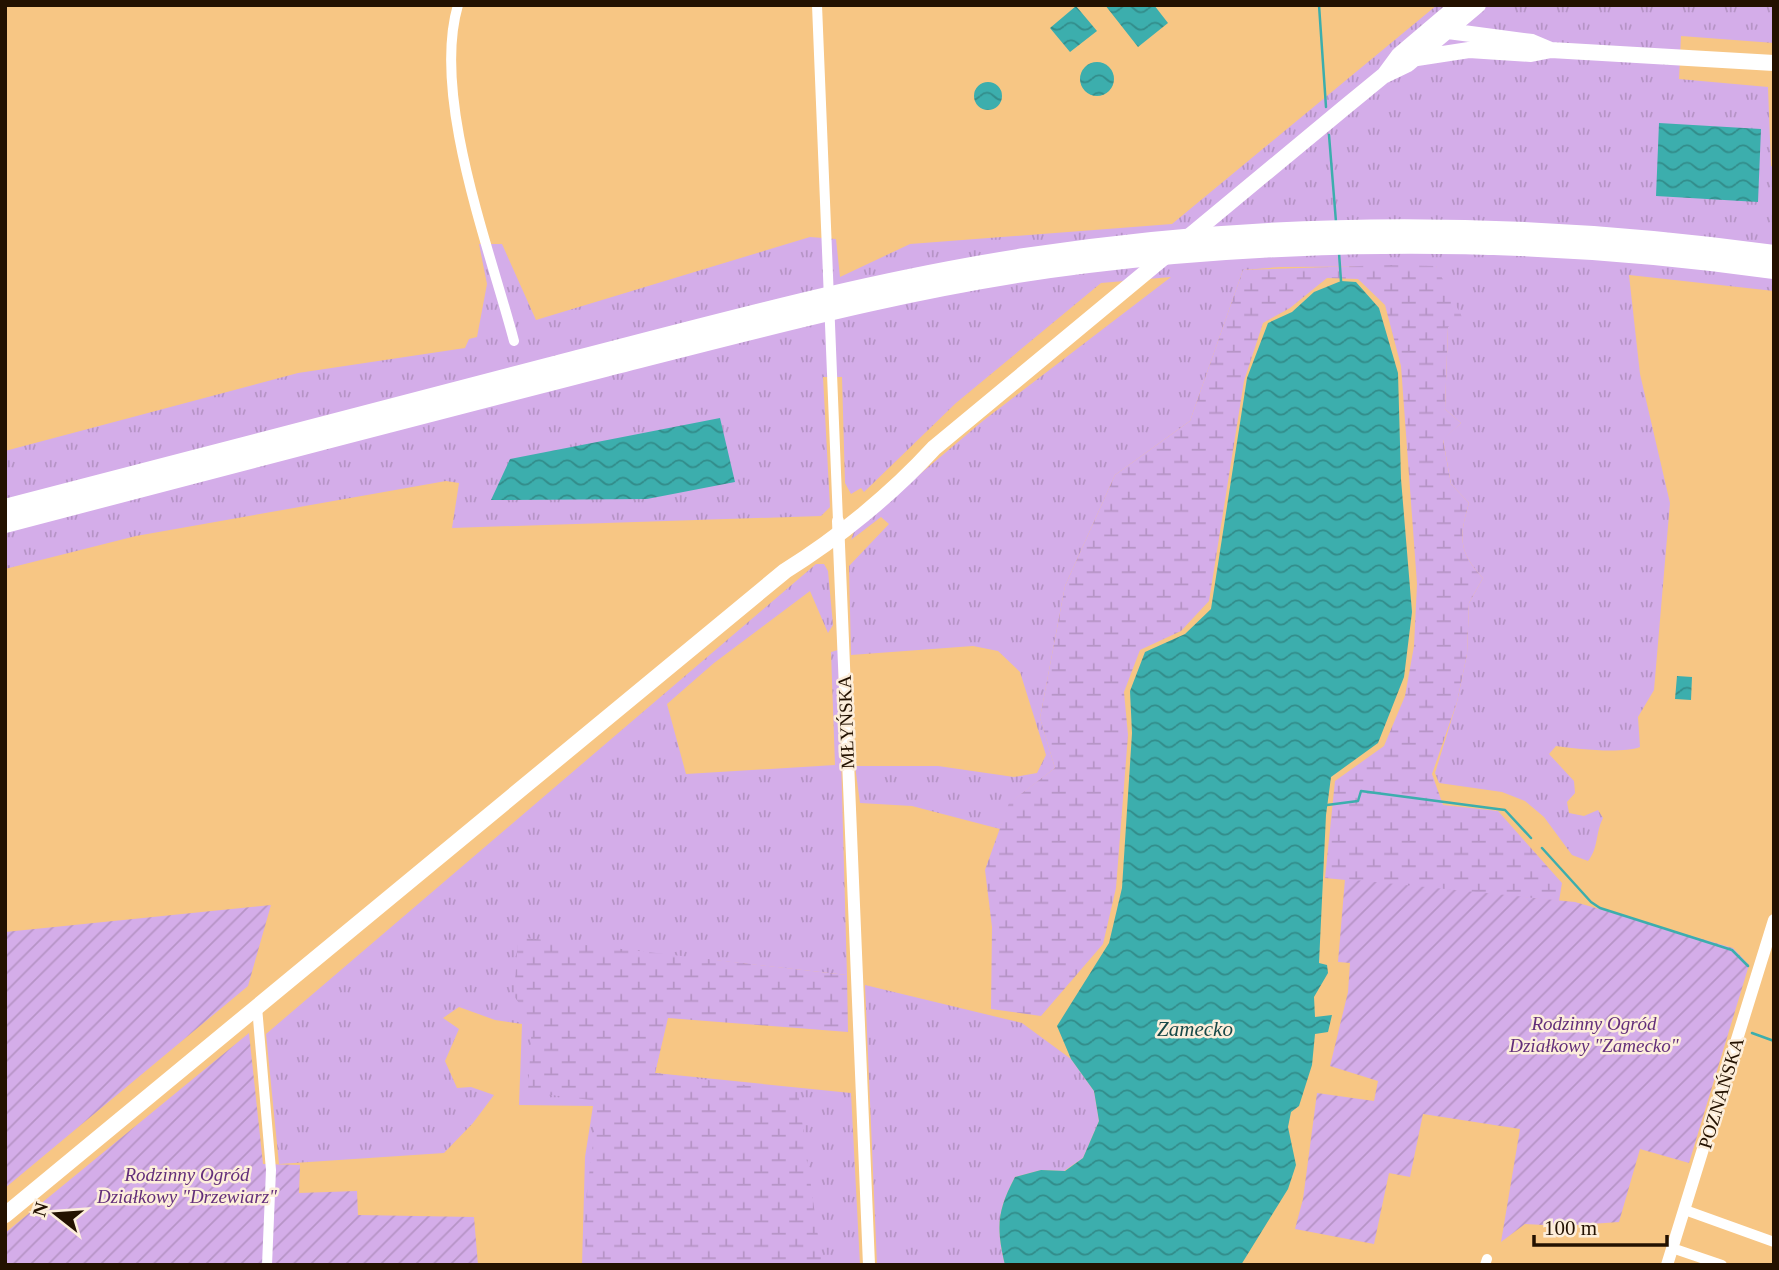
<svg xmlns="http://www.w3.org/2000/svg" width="1779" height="1270" viewBox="0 0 1779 1270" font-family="Georgia,serif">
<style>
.grass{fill:url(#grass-tufts)}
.wetland{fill:url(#wetland-marsh)}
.garden{fill:url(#garden-furrows)}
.water{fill:url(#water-waves)}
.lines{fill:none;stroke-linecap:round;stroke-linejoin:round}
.stream{stroke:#3caead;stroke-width:2.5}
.minor{stroke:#fff;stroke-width:10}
.tertiary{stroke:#fff;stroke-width:12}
.primary{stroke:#fff;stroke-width:16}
.motorway{stroke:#fff;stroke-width:18}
.labels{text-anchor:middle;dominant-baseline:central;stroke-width:5;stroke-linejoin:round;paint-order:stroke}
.street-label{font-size:19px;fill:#231100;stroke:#fdeedb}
.park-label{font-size:19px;font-style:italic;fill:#632e7a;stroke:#fdeedb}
.water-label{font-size:21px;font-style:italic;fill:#184948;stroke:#fdeedb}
</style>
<defs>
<pattern id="grass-tufts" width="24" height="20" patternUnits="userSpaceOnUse" patternTransform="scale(1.75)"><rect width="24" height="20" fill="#d4ade9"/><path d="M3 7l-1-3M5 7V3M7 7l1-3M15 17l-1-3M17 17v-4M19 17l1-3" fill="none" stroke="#b694c6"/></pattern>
<pattern id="wetland-marsh" width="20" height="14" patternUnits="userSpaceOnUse" patternTransform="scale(1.75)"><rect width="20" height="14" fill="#d4ade9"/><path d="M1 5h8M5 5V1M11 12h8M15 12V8" fill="none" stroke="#b694c6"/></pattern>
<pattern id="garden-furrows" width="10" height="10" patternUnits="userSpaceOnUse" patternTransform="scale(1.75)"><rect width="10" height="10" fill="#d4ade9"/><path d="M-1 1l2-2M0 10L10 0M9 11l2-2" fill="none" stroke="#b694c6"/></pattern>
<pattern id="water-waves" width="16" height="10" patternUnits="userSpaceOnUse" patternTransform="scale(1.75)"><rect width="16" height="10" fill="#3caead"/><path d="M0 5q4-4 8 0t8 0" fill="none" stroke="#328c8a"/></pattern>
</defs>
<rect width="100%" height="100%" fill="#f7c684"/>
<!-- grass -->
<path class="grass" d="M 1437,5 L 1774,5 L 1774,43 L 1681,36 L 1679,79 L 1768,87 L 1771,166 L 1774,167 L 1774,291 L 1629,275 L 1640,374 L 1670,503 L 1654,690 L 1638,717 L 1640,747 C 1621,754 1577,749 1556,746 L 1549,754 L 1574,781 L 1575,793 L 1567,802 L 1569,813 L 1584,816 L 1598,810 L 1603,818 C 1595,834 1599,847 1588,861 L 1572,855 L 1544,817 L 1525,801 L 1502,792 L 1439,783 L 1435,773 L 1457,702 L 1467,654 L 1469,603 L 1483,578 C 1458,552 1459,537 1469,503 L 1451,484 L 1443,439 L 1461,423 L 1445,409 L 1448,327 L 1436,266 L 1281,267 L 1243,270 L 1190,421 L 1115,475 L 1065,586 L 1040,718 L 1055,768 L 1010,803 L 1000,829 L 912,806 L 860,803 L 855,766 L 938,766 L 1014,777 L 1037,773 L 1046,755 L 1020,672 L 998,651 L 973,646 L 851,655 L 849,566 L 889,524 L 881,517 L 851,540 L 855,529 L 984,420 L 1171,277 L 1101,283 L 956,403 L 864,492 L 861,488 L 851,494 L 845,483 L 842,377 L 823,377 L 830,507 L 821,516 L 452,528 L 459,483 L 446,481 L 136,536 L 5,569 L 5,451 L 298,373 L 465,348 L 469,339 L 477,337 L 487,284 L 479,244 L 502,244 L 536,320 L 810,237 L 836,239 L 840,277 L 910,244 L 1172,224 Z
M 816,564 L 824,564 L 828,571 L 833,625 L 828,633 L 810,591 L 714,663 L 667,704 L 686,774 L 835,765 L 831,652 L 838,650 L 847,975 L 713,960 L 667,1018 L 655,1073 L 851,1093 L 860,1265 L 582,1265 L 585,1157 L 593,1106 L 519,1105 L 522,1024 L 495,1020 L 459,1007 L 443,1018 L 459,1029 L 445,1061 L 457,1088 L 471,1087 L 494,1095 L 473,1123 L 444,1153 L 279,1164 L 266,1034 Z
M 865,985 L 1022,1023 L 1071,1059 L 1094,1091 L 1099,1121 L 1083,1158 L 1064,1171 L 1041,1170 L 1015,1177 C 997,1211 996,1227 1005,1265 L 877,1265 Z"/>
<!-- wetland -->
<path class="wetland" d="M 1389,265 L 1436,266 L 1462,317 L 1448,327 L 1445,409 L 1461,423 L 1443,440 L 1451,484 L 1469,503 C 1459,537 1458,552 1483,578 L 1469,603 L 1467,654 L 1457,702 L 1432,774 L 1443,805 L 1498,811 L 1562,883 L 1559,901 L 1325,878 L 1335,781 L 1384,746 L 1405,696 L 1414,646 L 1417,584 L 1401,366 L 1385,305 L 1358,279 L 1327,278 L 1290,308 L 1263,323 L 1244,381 L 1209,601 L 1181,631 L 1140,650 L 1124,692 L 1128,735 L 1116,888 L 1103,944 L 1041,1016 L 991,1009 L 992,927 L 985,870 L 1009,803 L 1055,768 L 1040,718 L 1065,586 L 1115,475 L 1190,421 L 1243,270 Z
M 518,937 L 847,975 L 848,1032 L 668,1018 L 655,1073 L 798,1092 L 822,1265 L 586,1265 L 584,1216 L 598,1101 L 528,1092 L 532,1022 L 514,996 Z"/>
<!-- garden -->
<path class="garden" d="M 1345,879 L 1575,902 L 1733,948 L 1749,965 L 1689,1163 L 1640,1149 L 1619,1222 L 1563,1226 L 1525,1224 L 1501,1242 L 1520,1129 L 1423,1114 L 1410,1177 L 1389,1173 L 1374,1244 L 1295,1229 L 1303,1199 L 1317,1093 L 1374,1101 L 1378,1081 L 1330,1066 L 1348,992 L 1350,963 L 1338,962 Z
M 271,905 L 248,986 L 5,1188 L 5,932 Z
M 249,1033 L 263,1164 L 300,1165 L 299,1193 L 357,1191 L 358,1215 L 474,1217 L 478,1265 L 5,1265 L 5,1233 Z"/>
<!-- water -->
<path class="water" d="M 1105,5 L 1154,5 L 1168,23 L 1138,47 Z
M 1076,6 L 1097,31 L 1070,52 L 1050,28 Z
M1080 79a17 17 0 1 1 34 0a17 17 0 1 1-34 0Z
M974 96a14 14 0 1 1 28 0a14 14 0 1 1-28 0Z
M 1659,123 L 1761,129 L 1758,202 L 1656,196 Z
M 1341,281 L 1356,282 L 1379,308 L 1398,373 L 1401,479 L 1412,612 L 1404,677 L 1378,743 L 1331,777 L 1326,815 L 1319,963 L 1327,965 L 1328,973 L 1314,997 L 1315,1017 L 1332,1015 L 1328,1032 L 1315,1034 L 1312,1065 L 1299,1106 L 1291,1112 L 1288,1127 L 1296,1165 L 1288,1189 L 1241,1265 L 1005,1265 C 996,1227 997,1211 1015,1177 L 1041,1170 L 1065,1171 L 1083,1158 L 1099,1121 L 1094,1091 L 1071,1059 L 1057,1026 L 1109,943 L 1122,888 L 1132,733 L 1130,691 L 1145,652 L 1185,634 L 1211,609 L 1247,378 L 1268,323 L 1292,312 L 1314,292 Z
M 720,418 L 735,482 L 647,499 L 491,500 L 510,459 Z
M 1677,676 L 1692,677 L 1691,700 L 1675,699 Z"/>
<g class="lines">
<!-- stream -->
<path class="stream" d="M 1319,5 L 1326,107
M 1329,135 L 1336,222
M 1339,253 L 1341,281
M 1327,805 L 1358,801 L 1361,791 L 1505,810 L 1531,838
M 1542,848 L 1591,902 L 1600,908 L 1732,950 L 1748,966
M 1752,1033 L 1774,1041"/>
<!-- minor -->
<path class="minor" d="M 458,5 C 431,97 490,249 514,341
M 817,5 L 838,521
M 257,1007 L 271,1170 L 267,1265
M 1685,1210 L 1774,1242
M 1672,1248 L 1722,1265
M 1485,1265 L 1487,1259"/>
<!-- tertiary -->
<path class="tertiary" d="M 838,521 L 869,1265
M 1667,1265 L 1774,920"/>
<!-- primary -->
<path class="primary" d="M 1448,31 L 1532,42 L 1551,50
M 1417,58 L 1469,50 L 1531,54 L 1551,50 L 1774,63
M 1385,74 L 1399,55 L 1458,5
M 5,1215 L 785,571 C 838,538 892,494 934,448 L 1344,108 L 1383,76 L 1408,64 L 1478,5"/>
<!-- motorway -->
<path class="motorway" d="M 5,508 C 192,459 379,410 566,362 C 718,323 869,281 1025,257 C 1272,219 1526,220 1774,254
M 5,524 C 204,472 402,420 601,369 C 762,328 922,284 1088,264 C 1316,237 1546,238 1774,270"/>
</g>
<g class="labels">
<!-- street labels -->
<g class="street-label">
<text transform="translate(846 722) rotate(-92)">MŁYŃSKA</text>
<text transform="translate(1721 1093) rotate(-73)">POZNAŃSKA</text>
</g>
<!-- park labels -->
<g class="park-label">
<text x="1594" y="1023">Rodzinny Ogród<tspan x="1594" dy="22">Działkowy "Zamecko"</tspan></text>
<text x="187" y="1174">Rodzinny Ogród<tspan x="187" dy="22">Działkowy "Drzewiarz"</tspan></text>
</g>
<!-- water labels -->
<g class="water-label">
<text x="1195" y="1029">Zamecko</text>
</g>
</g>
<!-- border -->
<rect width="1779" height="1270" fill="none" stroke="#231100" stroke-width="14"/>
<!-- north arrow -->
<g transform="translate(56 1214) rotate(287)" stroke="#fdeedb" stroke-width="5" paint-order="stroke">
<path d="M0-5L12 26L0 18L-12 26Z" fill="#231100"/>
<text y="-10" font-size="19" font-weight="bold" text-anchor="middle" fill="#231100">N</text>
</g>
<!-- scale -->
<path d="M1534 1235v10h133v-10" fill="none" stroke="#231100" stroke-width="3.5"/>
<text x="1544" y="1235" font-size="21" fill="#231100" stroke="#fdeedb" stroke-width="5" paint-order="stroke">100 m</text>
</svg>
